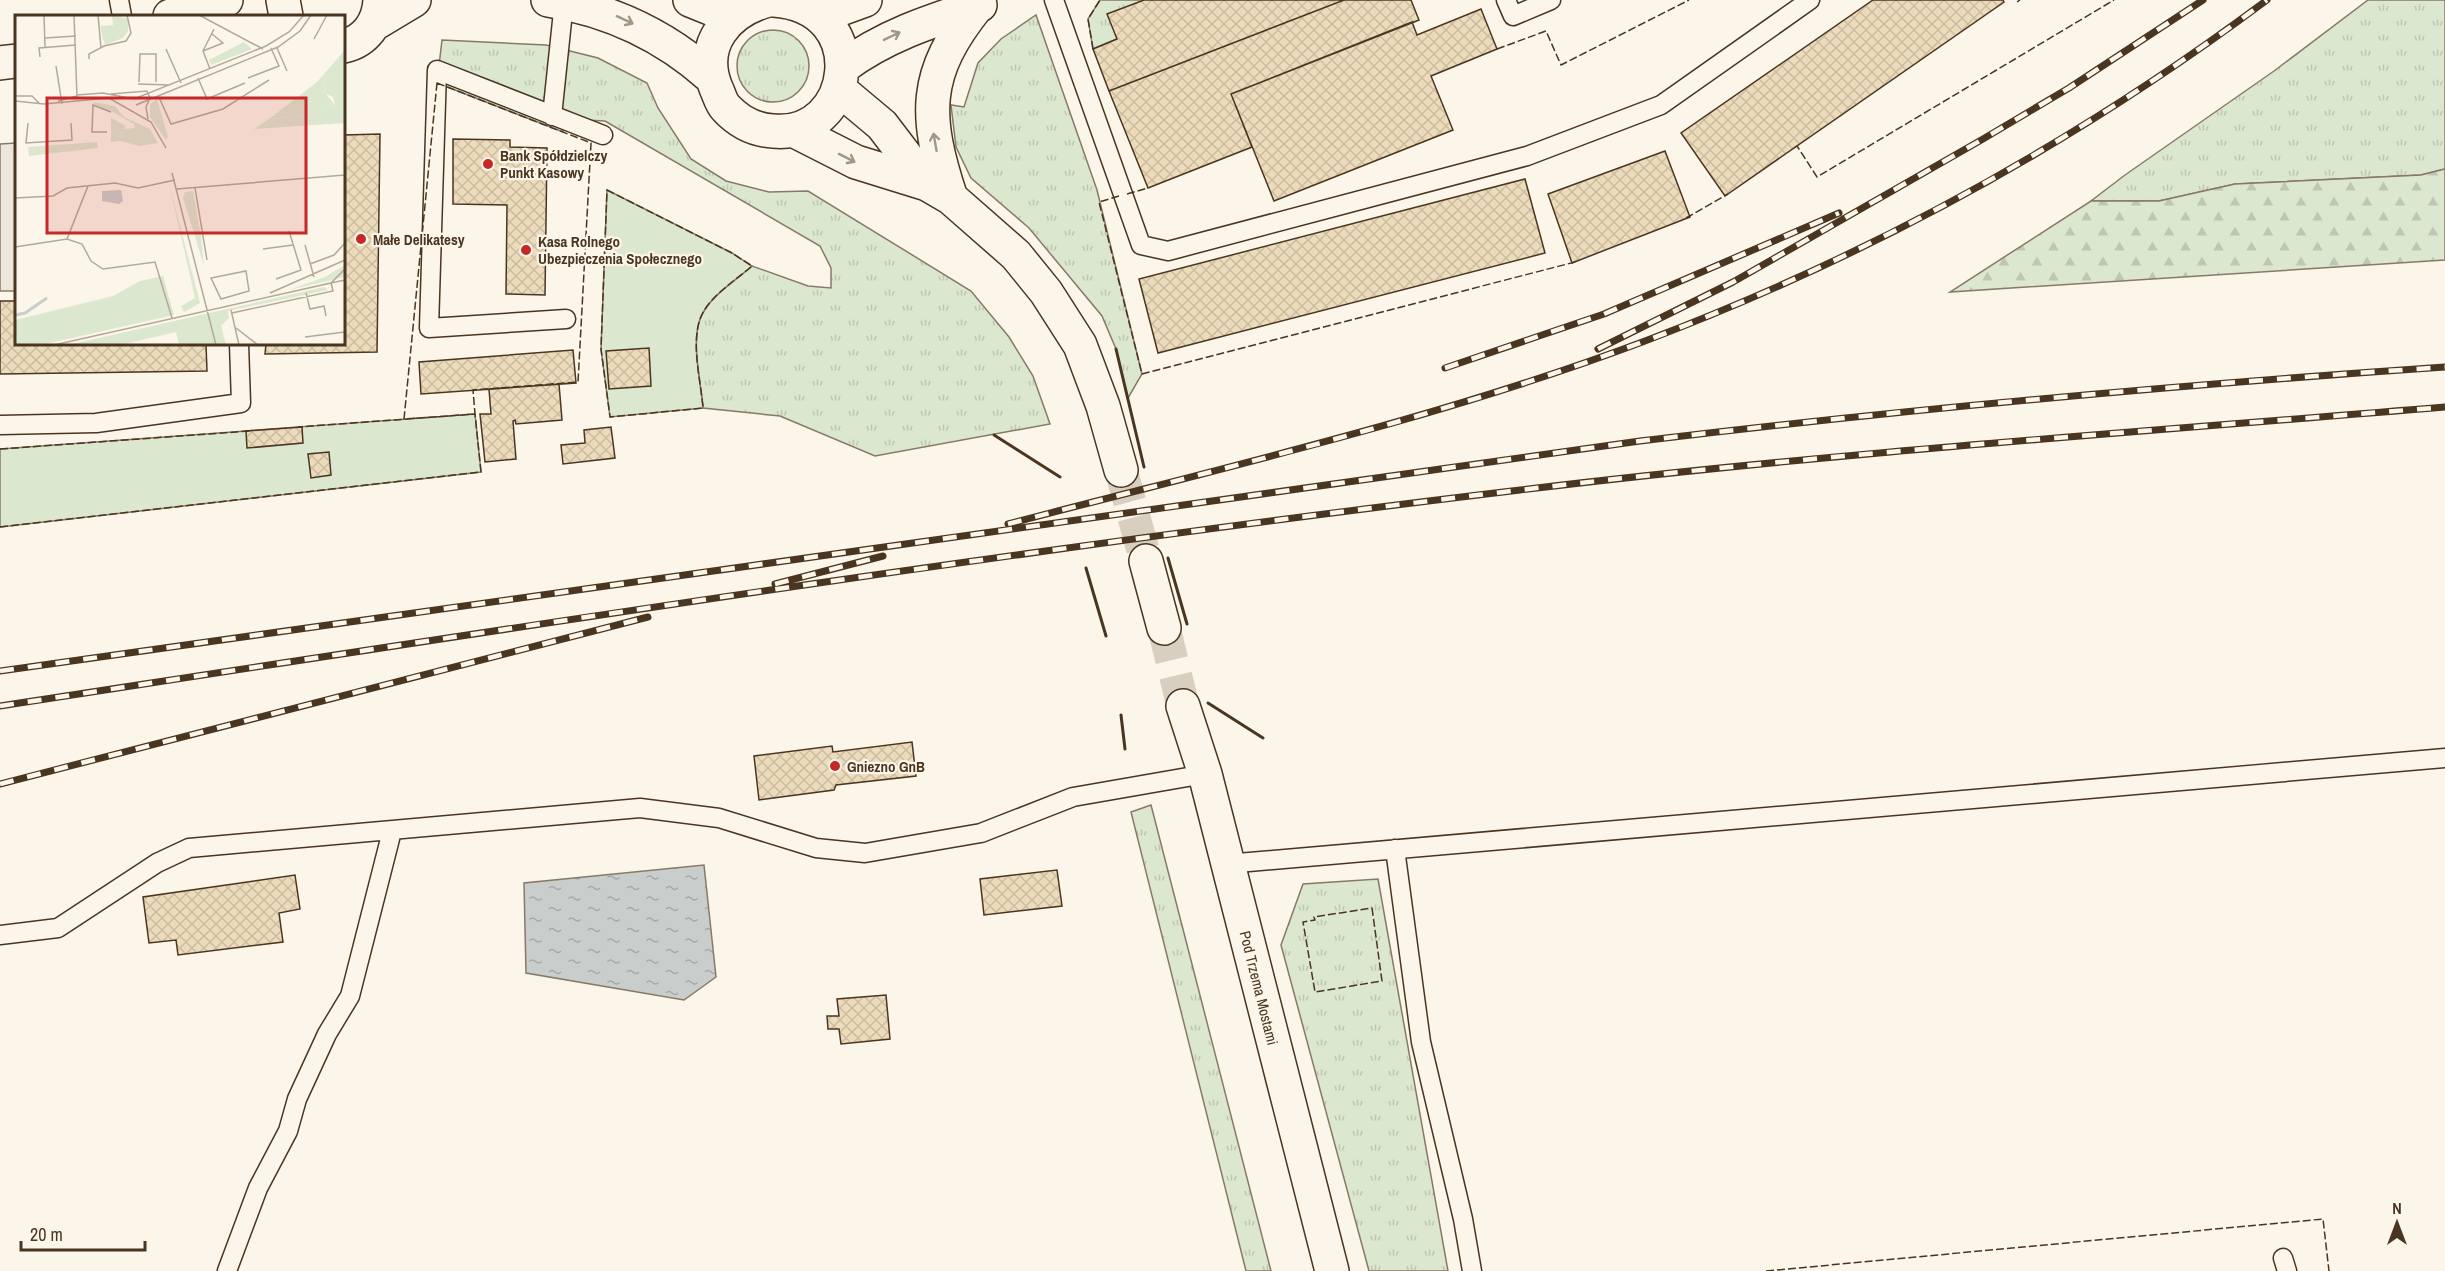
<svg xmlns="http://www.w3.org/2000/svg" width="2445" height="1271" viewBox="0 0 2445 1271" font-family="'Archivo Narrow',sans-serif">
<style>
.grass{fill:url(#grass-tufts);stroke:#887966;stroke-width:1.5}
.forest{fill:url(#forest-firs);stroke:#887966;stroke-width:1.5}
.green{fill:#dce7d0;stroke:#887966;stroke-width:1.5}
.parking{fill:#ede7d9;stroke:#887966;stroke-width:1.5}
.water{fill:url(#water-ripples);stroke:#887966;stroke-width:1.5}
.building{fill:url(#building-cross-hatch);stroke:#4a3520;stroke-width:1.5}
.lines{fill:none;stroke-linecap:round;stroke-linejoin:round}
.secondary-tunnel{stroke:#d8cfc1;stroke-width:33;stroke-dasharray:33 16;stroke-linecap:butt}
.lane-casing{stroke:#4a3520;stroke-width:21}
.secondary-casing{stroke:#4a3520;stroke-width:36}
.lane{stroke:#fbf6e9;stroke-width:18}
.secondary{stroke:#fbf6e9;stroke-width:33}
.rail-casing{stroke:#4a3520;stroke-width:7}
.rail{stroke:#fbf6e9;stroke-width:4.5;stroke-dasharray:14;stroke-linecap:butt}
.fence{stroke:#4a3520;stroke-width:1.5;stroke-dasharray:8 3;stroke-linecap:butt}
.wall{stroke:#4a3520;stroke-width:3}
.oneway{stroke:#a29684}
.poi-dot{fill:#c62828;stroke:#fbf6e9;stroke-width:2}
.labels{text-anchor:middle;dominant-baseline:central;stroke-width:4.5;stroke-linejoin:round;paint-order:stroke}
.poi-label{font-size:15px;font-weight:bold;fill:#4a3520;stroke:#fbf6e9;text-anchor:start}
.street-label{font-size:15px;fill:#4a3520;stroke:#fbf6e9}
.inset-river{fill:none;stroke:#c9cecd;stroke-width:3}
.inset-road{fill:none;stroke:#b4a999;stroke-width:1.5}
.view{fill:#c62828;fill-opacity:0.15;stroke:#c62828;stroke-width:3}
.inset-edge{fill:none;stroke:#4a3520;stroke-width:3}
</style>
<defs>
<pattern id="grass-tufts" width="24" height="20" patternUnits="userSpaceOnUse" patternTransform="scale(1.5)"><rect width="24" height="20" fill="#dce7d0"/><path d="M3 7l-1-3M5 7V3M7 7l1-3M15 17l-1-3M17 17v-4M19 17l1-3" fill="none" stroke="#bec7b2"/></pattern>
<pattern id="forest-firs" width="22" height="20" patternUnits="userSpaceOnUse" patternTransform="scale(1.5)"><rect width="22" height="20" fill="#dce7d0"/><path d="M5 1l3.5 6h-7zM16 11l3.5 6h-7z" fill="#bec7b2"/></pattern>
<pattern id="water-ripples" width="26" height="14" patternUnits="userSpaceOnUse" patternTransform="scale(1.5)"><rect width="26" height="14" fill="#c9cecd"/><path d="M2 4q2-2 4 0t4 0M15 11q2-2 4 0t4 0" fill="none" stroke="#a5a8a6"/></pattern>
<pattern id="building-cross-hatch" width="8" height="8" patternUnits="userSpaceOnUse" patternTransform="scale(1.5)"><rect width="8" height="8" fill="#ecdcbc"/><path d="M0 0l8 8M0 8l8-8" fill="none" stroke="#ccbda1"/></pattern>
</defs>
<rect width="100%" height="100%" fill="#fbf6e9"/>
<!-- grass -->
<path class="grass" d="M 1100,0 L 1144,0 L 1117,39 L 1093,49 L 1088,19 Z
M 2368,0 L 2445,0 L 2445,169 L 2421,175 L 2235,184 L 2159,201 L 2091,201 L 2125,175 L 2274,71 Z
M 1036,15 L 1097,190 L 1142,374 L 1128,398 L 1116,349 L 1102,316 L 1029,228 L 971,178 L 956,147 L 951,105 L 964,107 L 978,63 L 1001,39 Z
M737 66a36 36 0 1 1 72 0a36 36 0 1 1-72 0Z
M 442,40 L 546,45 L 598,58 L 647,83 L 658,108 L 691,159 L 726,181 L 769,192 L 808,191 L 971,291 L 1009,337 L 1033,376 L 1050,424 L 875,456 L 780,416 L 703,408 C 701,382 691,345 700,319 C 708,297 735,281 752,266 L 808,286 L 831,288 L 831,268 L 820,246 L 605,121 L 564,119 L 563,132 L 437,83 Z
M 1151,805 L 1271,1271 L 1246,1271 L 1131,812 Z
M 1378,879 L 1448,1271 L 1369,1271 L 1281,945 L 1303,884 Z"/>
<!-- forest -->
<path class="forest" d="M 2445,169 L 2445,260 L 1950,292 L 2091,201 L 2159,201 L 2235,184 L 2421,175 Z"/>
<!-- green -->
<path class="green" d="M 607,190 L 732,253 L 752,266 C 735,281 708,297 700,319 C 691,345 701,382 703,408 L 610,417 L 601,349 Z
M 475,414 L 481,472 L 0,527 L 0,449 Z"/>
<!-- parking -->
<path class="parking" d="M 16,143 L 16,291 L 0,291 L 0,144 Z"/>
<!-- water -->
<path class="water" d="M 704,865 L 716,977 L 684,1000 L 526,973 L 524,883 Z"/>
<!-- building -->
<path class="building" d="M 1144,0 L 1344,0 L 1109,91 L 1093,49 L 1117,39 L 1107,14 Z
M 1344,0 L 1411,0 L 1419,20 L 1231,94 L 1252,147 L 1148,188 L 1109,91 Z
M 1873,0 L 2003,0 L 2004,2 L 1725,196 L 1681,133 Z
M 1481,9 L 1497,49 L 1431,76 L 1453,130 L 1274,201 L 1231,94 L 1412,22 L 1417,35 Z
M 380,134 L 377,352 L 265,354 L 266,344 L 344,344 L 344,135 Z
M 453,139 L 510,140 L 510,147 L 547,148 L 545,295 L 506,294 L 507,205 L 453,204 Z
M 1665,151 L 1690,217 L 1572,263 L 1548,194 Z
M 1525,179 L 1545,253 L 1158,353 L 1139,279 Z
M 0,301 L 16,301 L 16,344 L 206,344 L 207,371 L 0,374 Z
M 649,348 L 651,386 L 609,389 L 606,351 Z
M 573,350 L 576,383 L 421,394 L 419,362 Z
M 559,384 L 562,420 L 516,424 L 515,420 L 513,421 L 516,459 L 485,462 L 480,414 L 491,414 L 489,389 Z
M 302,427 L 303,443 L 247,448 L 246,431 Z
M 611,427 L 615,458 L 563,464 L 561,445 L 585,443 L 584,430 Z
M 329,452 L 331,475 L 311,478 L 308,454 Z
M 912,742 L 916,776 L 836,785 L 834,790 L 759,800 L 754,756 L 832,746 L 833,752 Z
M 1057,870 L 1062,906 L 984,915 L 980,879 Z
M 295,875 L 300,909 L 279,913 L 283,942 L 178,955 L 176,940 L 149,943 L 143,897 Z
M 886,995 L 890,1039 L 841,1044 L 839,1029 L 828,1029 L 827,1016 L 839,1016 L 837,999 Z"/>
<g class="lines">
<!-- secondary-tunnel -->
<path class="secondary-tunnel" d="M 1121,470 L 1146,561
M 1164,628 L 1183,706"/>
<defs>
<path id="lane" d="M 119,0 L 122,16
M 1054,0 L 1141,245 L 1168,251 L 1527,156 L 1661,105 L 1810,0
M 1506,0 L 1513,16 L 1551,0
M 552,116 L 564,2
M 566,319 L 429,328 L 437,70 L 603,135
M 0,425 L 96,423 L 241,403 L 239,344
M 1395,849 L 1421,1042 L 1463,1219 L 1472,1271
M 1226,864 L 2445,758
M 0,935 L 58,928 L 157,863 L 189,848 L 640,808 L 719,818 L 816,848 L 865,853 L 981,833 L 1073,797 L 1205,774
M 2283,1258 L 2287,1271
M 227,1271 L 258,1188 L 288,1131 L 297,1099 L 327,1034 L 350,996 L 392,831"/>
<path id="secondary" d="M 283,0 L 286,16
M 548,0 C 611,10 664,35 711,77
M 690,0 L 732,17
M 768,0 C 728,11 698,44 716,88 C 719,94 721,103 726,108 C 739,122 754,130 773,131 C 855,139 874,7 774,0
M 170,16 L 226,0
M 821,16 L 865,0
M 374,24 L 414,0
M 344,46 C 366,41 379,22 380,0
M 0,63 L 16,61
M 843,67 C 884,36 931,21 980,5
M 839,89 L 882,125 L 927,184
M 795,131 L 856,162 L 927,184 L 951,198 L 1016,255 L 1046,292 L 1080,345 L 1103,406 L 1121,470
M 951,198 C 924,116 922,74 978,5
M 1146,561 L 1164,628
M 1183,706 L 1205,774 L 1332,1271"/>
</defs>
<!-- lane casing -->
<use href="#lane" class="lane-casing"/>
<!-- secondary casing -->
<use href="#secondary" class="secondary-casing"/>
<!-- lane -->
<use href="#lane" class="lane"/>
<!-- secondary -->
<use href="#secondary" class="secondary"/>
<defs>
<path id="rail" d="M 1598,349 L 1733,282 L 1983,139 L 2069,88 L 2203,0
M 1445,368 L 1604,314 L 1839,213
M 1008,524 C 1221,468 1438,419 1645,341 C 1867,257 2077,142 2267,0
M 775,584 L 883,556
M 0,671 L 1640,441 C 1908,409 2176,385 2445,367
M 0,706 C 506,629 1012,550 1520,490 C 1827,453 2137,432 2445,407
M 0,784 L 648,617"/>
</defs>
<!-- rail casing -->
<use href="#rail" class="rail-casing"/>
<!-- rail -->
<use href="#rail" class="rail"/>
<!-- fence -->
<path class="fence" d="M 2017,2 L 2020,0
M 1093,49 L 1088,19 L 1100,0
M 1497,49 L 1546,31 L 1561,65 L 1689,0
M 437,83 L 591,143 L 578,382 L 473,390 L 475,414 L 404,419 Z
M 1794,148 L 1797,146 L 1817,177 L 2114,0
M 607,190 L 732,253 L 752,266 C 735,281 708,297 700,319 C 691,345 701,382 703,408 L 610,417 L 601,349 Z
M 1127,194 L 1148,188
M 1119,196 L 1099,202 L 1142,374 L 1575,262
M 1686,218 L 1728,194
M 0,449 L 250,431
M 0,527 L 481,472 L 475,414 L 298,427
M 1372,908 L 1382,981 L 1315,992 L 1303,922 L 1315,920 L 1314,917 Z
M 1766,1271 L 2323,1219 L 2329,1271"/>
<!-- wall -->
<path class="wall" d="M 1116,349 L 1144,467
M 994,435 L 1060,477
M 1168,558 L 1187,624
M 1086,568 L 1106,636
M 1208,703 L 1263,738
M 1121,715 L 1125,749"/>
</g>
<!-- one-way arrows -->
<defs><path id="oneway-shaft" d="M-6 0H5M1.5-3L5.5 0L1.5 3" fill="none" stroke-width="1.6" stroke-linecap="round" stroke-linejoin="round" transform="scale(1.5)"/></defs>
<g class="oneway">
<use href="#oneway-shaft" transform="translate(625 20) rotate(25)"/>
<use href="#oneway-shaft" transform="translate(892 36) rotate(-26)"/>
<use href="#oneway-shaft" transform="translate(935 142) rotate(-100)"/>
<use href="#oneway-shaft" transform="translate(847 158) rotate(27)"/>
</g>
<!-- markers -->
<g class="poi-dot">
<circle cx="488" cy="164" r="6"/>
<circle cx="361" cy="239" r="6"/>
<circle cx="526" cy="250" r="6"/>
<circle cx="835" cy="766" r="6"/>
</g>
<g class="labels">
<!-- poi labels -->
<g class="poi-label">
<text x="500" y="155">Bank Spółdzielczy<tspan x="500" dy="17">Punkt Kasowy</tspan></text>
<text x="373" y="239">Małe Delikatesy</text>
<text x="538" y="241">Kasa Rolnego<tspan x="538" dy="17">Ubezpieczenia Społecznego</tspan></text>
<text x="847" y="766">Gniezno GnB</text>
</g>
<!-- street labels -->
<g class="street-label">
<text transform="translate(1259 988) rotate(76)">Pod Trzema Mostami</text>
</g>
</g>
<!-- overview -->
<g transform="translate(15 15)">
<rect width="330" height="330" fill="#fbf6e9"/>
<path d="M 97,0 L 113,4 L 113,16 L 108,23 L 90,30 L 85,11 L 98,10 ZM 229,27 L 237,34 L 196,50 L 194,45 ZM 330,35 L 330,71 L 315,61 L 309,65 L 311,79 L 320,90 L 289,101 L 254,104 L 302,67 ZM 142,84 L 153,122 L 151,125 L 135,102 L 135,89 ZM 79,87 L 100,91 L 109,102 L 135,114 L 143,128 L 124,131 L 106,126 L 107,114 L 120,113 L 119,109 L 96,96 L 78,91 ZM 154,168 L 185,288 L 169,297 L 166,291 L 180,283 ZM 178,176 L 186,221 L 189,251 L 168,183 L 170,177 ZM 330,250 L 330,262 L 274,275 L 310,262 ZM 148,261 L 159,300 L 26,330 L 0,330 L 0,305 L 98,281 L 125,266 ZM 309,272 L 313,275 L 213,296 L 214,303 L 206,311 L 211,330 L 164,330 L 161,317 L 105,330 L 53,330 Z" fill="#dce7d0"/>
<path d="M 315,61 L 330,71 L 330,108 L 239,114 L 254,104 L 289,101 L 320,90 L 318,82 L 311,79 L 309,65 Z" fill="#dce7d0"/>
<path d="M 107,6 L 107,21 L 88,25 L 87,16 L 99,15 L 99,8 ZM 96,103 L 111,111 L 106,117 L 106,126 L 96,127 ZM 82,127 L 83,133 L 14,141 L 13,132 Z" fill="#dce7d0"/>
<path d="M 106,175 L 108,186 L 104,189 L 87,186 L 87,176 Z" fill="#c9cecd"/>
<path class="inset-river" d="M 0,300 L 10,298 L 32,283"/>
<path class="inset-road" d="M 29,0 L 30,32M 59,0 L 62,82M 83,0 L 86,33M 184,0 L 248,34M 30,23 L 61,21M 299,24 L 312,0M 262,33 L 272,56M 151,34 L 166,68M 188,36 L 199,14M 25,42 L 24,33 L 61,30M 74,44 L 74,39 L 89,31 L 111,26 L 116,18 L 112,0M 41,51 L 47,89M 195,54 L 188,36 L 208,28 L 197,19M 183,63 L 192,84 L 230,68M 233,63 L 264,51 L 256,33M 124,67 L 125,39 L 141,39 L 141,67M 123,69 L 155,70M 96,79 L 132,76 L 135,83 L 131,92 L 133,104M 62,80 L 88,78 L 119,84 L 251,31 L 274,17 L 289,0M 143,80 L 156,109 L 208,94 L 254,65M 0,81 L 17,81 L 25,89M 0,86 L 29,89 L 94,83 L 136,107 L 151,133M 43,86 L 62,81M 121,90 L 263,32 L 285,16 L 296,0M 13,108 L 11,128 L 57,125 L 56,108M 92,117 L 77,117 L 78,90 L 96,97M 157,158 L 201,330M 180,173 L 192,245M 162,174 L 330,160M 0,183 L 38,181 L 52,173 L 100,168 L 123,173 L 160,165M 52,224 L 73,171M 290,230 L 299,262M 0,232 L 52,224 L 67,229 L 76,246 L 88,254 L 140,247 L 157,303M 248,234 L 278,230M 295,249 L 319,240 L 330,228M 330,254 L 316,268 L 330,265M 231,256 L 234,276 L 206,284 L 196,263 ZM 261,264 L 286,255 L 274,216M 255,278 L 330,245M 291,278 L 295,294 L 309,291 L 311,301M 216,295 L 224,330M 221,313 L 243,330M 290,322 L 330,317M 39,330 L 316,268 L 318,276 L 217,298"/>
<path class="view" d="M 32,83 L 291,83 L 291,218 L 32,218 Z"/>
<rect width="330" height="330" class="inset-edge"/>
</g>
<!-- north arrow -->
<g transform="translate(2397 1223)" stroke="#fbf6e9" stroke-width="4.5" paint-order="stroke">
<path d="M0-4.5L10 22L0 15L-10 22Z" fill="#4a3520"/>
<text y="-9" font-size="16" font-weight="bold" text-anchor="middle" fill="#4a3520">N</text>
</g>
<!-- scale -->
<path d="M21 1241v9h124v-9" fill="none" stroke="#4a3520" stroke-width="3"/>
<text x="30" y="1241" font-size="18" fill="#4a3520" stroke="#fbf6e9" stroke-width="4.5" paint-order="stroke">20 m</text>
</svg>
